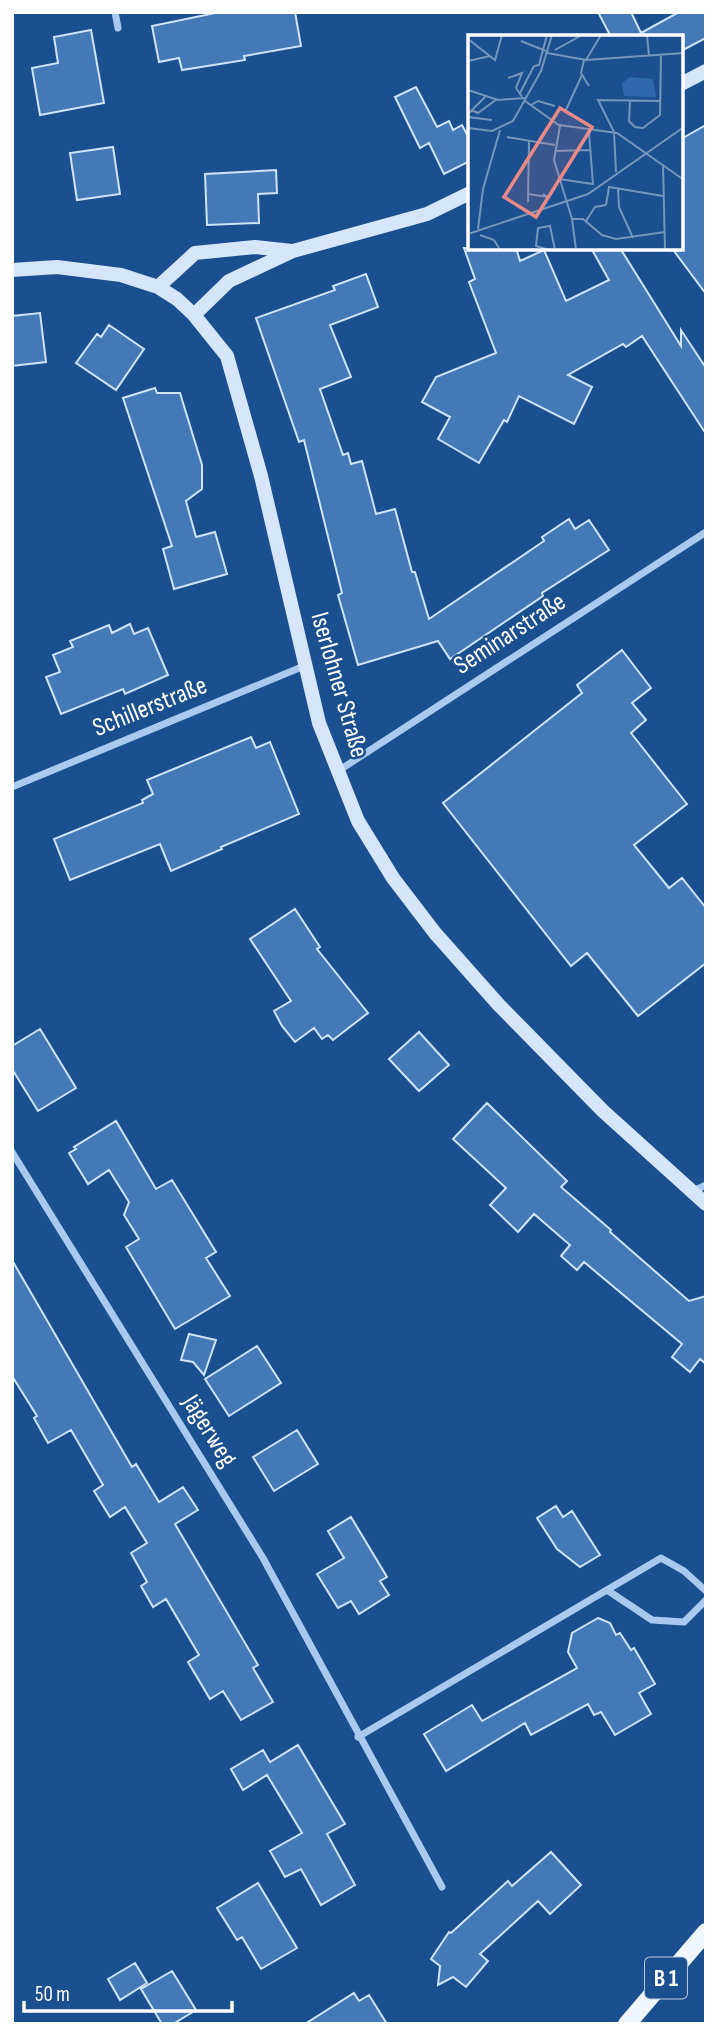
<svg xmlns="http://www.w3.org/2000/svg" width="718" height="2036" viewBox="0 0 718 2036" font-family="'Sofia Sans Condensed',sans-serif">
<style>
.building{fill:#4478b7;stroke:#cfe3fa;stroke-width:2}
.lines{fill:none;stroke-linecap:round;stroke-linejoin:round}
.street{stroke:#a9c9ee;stroke-width:7}
.secondary{stroke:#d6e6fa;stroke-width:14}
.primary{stroke:#f0f6ff;stroke-width:18}
.labels{text-anchor:middle;dominant-baseline:central;stroke-width:5;stroke-linejoin:round;paint-order:stroke}
.shield{fill:#1b4f8f;stroke:#bbcadd;stroke-width:2}
.shield-label{font-size:24px;font-weight:bold;fill:#fff}
.street-label{font-size:26px;fill:#fff;stroke:#1b4f8f}
.inset-road{fill:none;stroke:#7695bc;stroke-width:2}
.view{fill:#e88989;fill-opacity:0.15;stroke:#e88989;stroke-width:3.5}
.inset-edge{fill:none;stroke:#fff;stroke-width:3.5}
</style>
<rect width="100%" height="100%" fill="#1b4f8f"/>
<!-- building -->
<path class="building" d="M 220,12 L 295,12 L 301,46 L 244,56 L 245,60 L 182,70 L 179,58 L 159,62 L 152,26 Z
M 598,12 L 631,12 L 641,33 L 679,12 L 706,12 L 706,38 L 681,51 L 681,37 L 611,37 Z
M 91,30 L 104,103 L 40,115 L 32,68 L 58,63 L 54,37 Z
M 416,87 L 437,127 L 449,121 L 453,130 L 462,125 L 470,140 L 470,161 L 444,174 L 429,143 L 420,148 L 395,97 Z
M 706,125 L 706,294 L 674,251 L 681,248 L 681,139 Z
M 113,147 L 120,194 L 77,200 L 70,153 Z
M 276,170 L 277,193 L 258,194 L 259,223 L 207,225 L 205,174 Z
M 464,248 L 516,248 L 520,261 L 544,250 L 566,301 L 609,280 L 591,248 L 620,248 L 681,346 L 681,330 L 706,368 L 706,434 L 642,336 L 626,347 L 623,344 L 568,375 L 592,387 L 574,424 L 519,396 L 507,422 L 504,420 L 479,463 L 438,439 L 450,417 L 422,402 L 436,377 L 496,353 L 469,282 L 475,279 Z
M 366,274 L 378,307 L 330,325 L 351,377 L 320,389 L 343,455 L 348,453 L 351,464 L 362,461 L 376,514 L 395,509 L 412,572 L 415,572 L 429,619 L 544,541 L 542,537 L 569,519 L 575,529 L 589,520 L 609,550 L 542,593 L 543,596 L 450,659 L 438,641 L 358,665 L 338,595 L 342,593 L 304,440 L 299,442 L 256,318 L 335,290 L 333,286 Z
M 40,313 L 46,362 L 12,366 L 12,316 Z
M 109,325 L 144,349 L 116,390 L 76,363 L 97,334 L 101,337 Z
M 155,388 L 157,393 L 180,393 L 202,465 L 202,489 L 186,501 L 196,537 L 215,532 L 227,574 L 174,589 L 163,549 L 172,546 L 123,398 Z
M 130,624 L 134,634 L 148,628 L 168,675 L 125,694 L 123,689 L 61,714 L 46,677 L 60,672 L 53,655 L 73,647 L 70,641 L 109,625 L 112,633 Z
M 622,650 L 651,688 L 632,703 L 646,720 L 631,733 L 687,804 L 634,845 L 669,888 L 682,878 L 706,908 L 706,963 L 638,1016 L 587,953 L 571,966 L 443,803 L 582,693 L 577,685 Z
M 251,737 L 256,748 L 270,742 L 299,814 L 221,847 L 222,849 L 171,871 L 160,844 L 70,880 L 54,839 L 143,803 L 142,800 L 153,794 L 147,780 Z
M 295,909 L 320,947 L 317,949 L 368,1013 L 333,1040 L 328,1035 L 322,1039 L 314,1028 L 295,1042 L 282,1026 L 274,1011 L 291,1001 L 250,939 Z
M 40,1029 L 76,1088 L 38,1111 L 12,1069 L 12,1046 Z
M 419,1032 L 449,1065 L 419,1091 L 389,1059 Z
M 487,1103 L 567,1181 L 561,1187 L 611,1230 L 610,1232 L 689,1301 L 706,1296 L 706,1364 L 700,1359 L 690,1372 L 672,1357 L 682,1344 L 584,1262 L 577,1270 L 561,1256 L 570,1245 L 534,1214 L 518,1232 L 490,1205 L 506,1188 L 453,1139 Z
M 116,1121 L 156,1189 L 172,1180 L 216,1252 L 206,1258 L 230,1296 L 175,1329 L 126,1247 L 139,1239 L 124,1215 L 129,1202 L 109,1170 L 88,1184 L 69,1153 L 76,1149 L 74,1147 Z
M 12,1260 L 132,1467 L 136,1464 L 159,1502 L 183,1487 L 198,1510 L 175,1524 L 258,1665 L 253,1668 L 273,1702 L 241,1720 L 223,1691 L 210,1699 L 188,1662 L 199,1655 L 166,1599 L 153,1607 L 141,1586 L 147,1582 L 131,1553 L 147,1543 L 125,1507 L 110,1517 L 94,1491 L 103,1485 L 71,1430 L 48,1443 L 34,1418 L 37,1416 L 12,1376 Z
M 189,1334 L 216,1340 L 204,1375 L 193,1362 L 181,1360 Z
M 257,1346 L 281,1383 L 229,1416 L 205,1379 Z
M 297,1430 L 318,1464 L 274,1491 L 253,1457 Z
M 556,1506 L 563,1517 L 572,1511 L 600,1555 L 580,1567 L 557,1549 L 537,1518 Z
M 351,1517 L 387,1577 L 380,1581 L 389,1595 L 359,1614 L 351,1601 L 338,1608 L 317,1574 L 344,1558 L 328,1531 Z
M 598,1618 L 610,1623 L 616,1635 L 620,1633 L 631,1650 L 634,1648 L 655,1684 L 639,1693 L 651,1714 L 615,1735 L 601,1712 L 594,1715 L 588,1704 L 531,1735 L 525,1723 L 446,1771 L 424,1734 L 472,1705 L 482,1721 L 577,1668 L 568,1652 L 572,1633 Z
M 298,1745 L 345,1824 L 327,1834 L 355,1885 L 321,1905 L 301,1869 L 285,1877 L 270,1851 L 302,1833 L 267,1775 L 243,1790 L 231,1769 L 263,1750 L 270,1762 Z
M 551,1852 L 581,1885 L 550,1914 L 538,1901 L 480,1954 L 488,1961 L 466,1987 L 453,1977 L 438,1985 L 440,1966 L 431,1959 L 449,1932 L 451,1933 L 508,1881 L 512,1886 Z
M 258,1883 L 297,1948 L 261,1969 L 242,1937 L 237,1940 L 217,1908 Z
M 135,1963 L 147,1983 L 120,2000 L 108,1979 Z
M 172,1971 L 196,2010 L 173,2024 L 162,2024 L 141,1989 Z
M 354,1993 L 359,2001 L 369,1995 L 387,2024 L 305,2024 Z"/>
<g class="lines">
<!-- street -->
<path class="street" d="M 115,12 L 118,28
M 338,771 L 706,532
M 12,787 L 304,666
M 12,1152 L 263,1558 L 442,1887
M 691,1192 L 706,1185
M 607,1590 L 652,1620 L 684,1622 L 706,1600
M 358,1737 L 661,1558 L 684,1571 L 706,1591"/>
<!-- secondary -->
<path class="secondary" d="M 681,84 L 706,71
M 12,270 L 57,267 L 121,275 L 158,287 L 177,299 L 194,315 L 227,356 L 261,476 L 319,723 L 358,821 L 393,878 L 435,933 L 498,1004 L 603,1111 L 706,1204
M 158,287 L 195,253 L 255,247 L 292,251
M 194,315 L 229,281 L 293,251 L 427,214 L 470,193"/>
<!-- primary -->
<path class="primary" d="M 627,2024 L 706,1932"/>
</g>
<g class="labels">
<!-- shield labels -->
<rect class="shield" x="645" y="1957.5" width="42" height="41" rx="5"/>
<g class="shield-label">
<text x="666" y="1978">B 1</text>
</g>
<!-- street labels -->
<g class="street-label">
<text transform="translate(510 634) rotate(-33)">Seminarstraße</text>
<text transform="translate(339 685) rotate(74)">Iserlohner Straße</text>
<text transform="translate(150 707) rotate(-22)">Schillerstraße</text>
<text transform="translate(209 1431) rotate(58)">Jägerweg</text>
</g>
</g>
<!-- overview -->
<g transform="translate(468 35)">
<rect width="215" height="215" fill="#1b4f8f"/>
<path d="M 162,42 L 185,44 L 188,62 L 156,61 L 154,48 Z" fill="#2e69ad"/>
<path class="inset-road" d="M 179,0 L 181,21M 0,4 L 27,25 L 34,0M 53,6 L 78,16M 87,15 L 114,0M 79,18 L 118,25 L 216,18M 116,25 L 113,38 L 121,51M 118,25 L 133,0M 0,26 L 22,21M 66,31 L 71,30 L 79,0M 40,43 L 54,38 L 48,53 L 54,62M 0,55 L 30,65 L 57,63M 52,58 L 66,31M 162,65 L 161,86 L 167,92 L 175,93 L 192,80 L 193,20M 57,66 L 92,91 L 86,125 L 104,184 L 108,215M 63,70 L 70,66 L 87,71M 3,75 L 10,78 L 29,64M 97,77 L 114,40M 0,79 L 19,60M 0,82 L 24,85M 91,90 L 149,98 L 216,145M 0,93 L 24,96 L 45,86 L 73,36 L 84,0M 39,102 L 87,110M 87,116 L 123,115M 195,130 L 197,215M 148,137 L 146,97 L 130,65 L 193,66M 91,144 L 125,149 L 121,98M 150,153 L 151,172 L 165,203M 60,159 L 80,162 L 75,159M 60,167 L 61,106M 138,170 L 141,152 L 195,161M 104,184 L 115,184 L 134,200 L 148,204 L 197,197M 118,186 L 127,172 L 138,170M 10,194 L 15,154 L 32,95M 0,199 L 120,159 L 216,92M 12,200 L 26,205 L 32,215M 81,215 L 68,211 L 70,193 L 82,191 L 87,215"/>
<path class="view" d="M 92,73 L 124,92 L 68,182 L 36,162 Z"/>
<rect width="215" height="215" class="inset-edge"/>
</g>
<!-- border -->
<rect width="718" height="2036" fill="none" stroke="#ffffff" stroke-width="28"/>
<!-- scale -->
<path d="M24 2001v10h208v-10" fill="none" stroke="#ffffff" stroke-width="3.5"/>
<text x="35" y="2001" font-size="21" fill="#ffffff" stroke="#1b4f8f" stroke-width="5" paint-order="stroke">50 m</text>
</svg>
